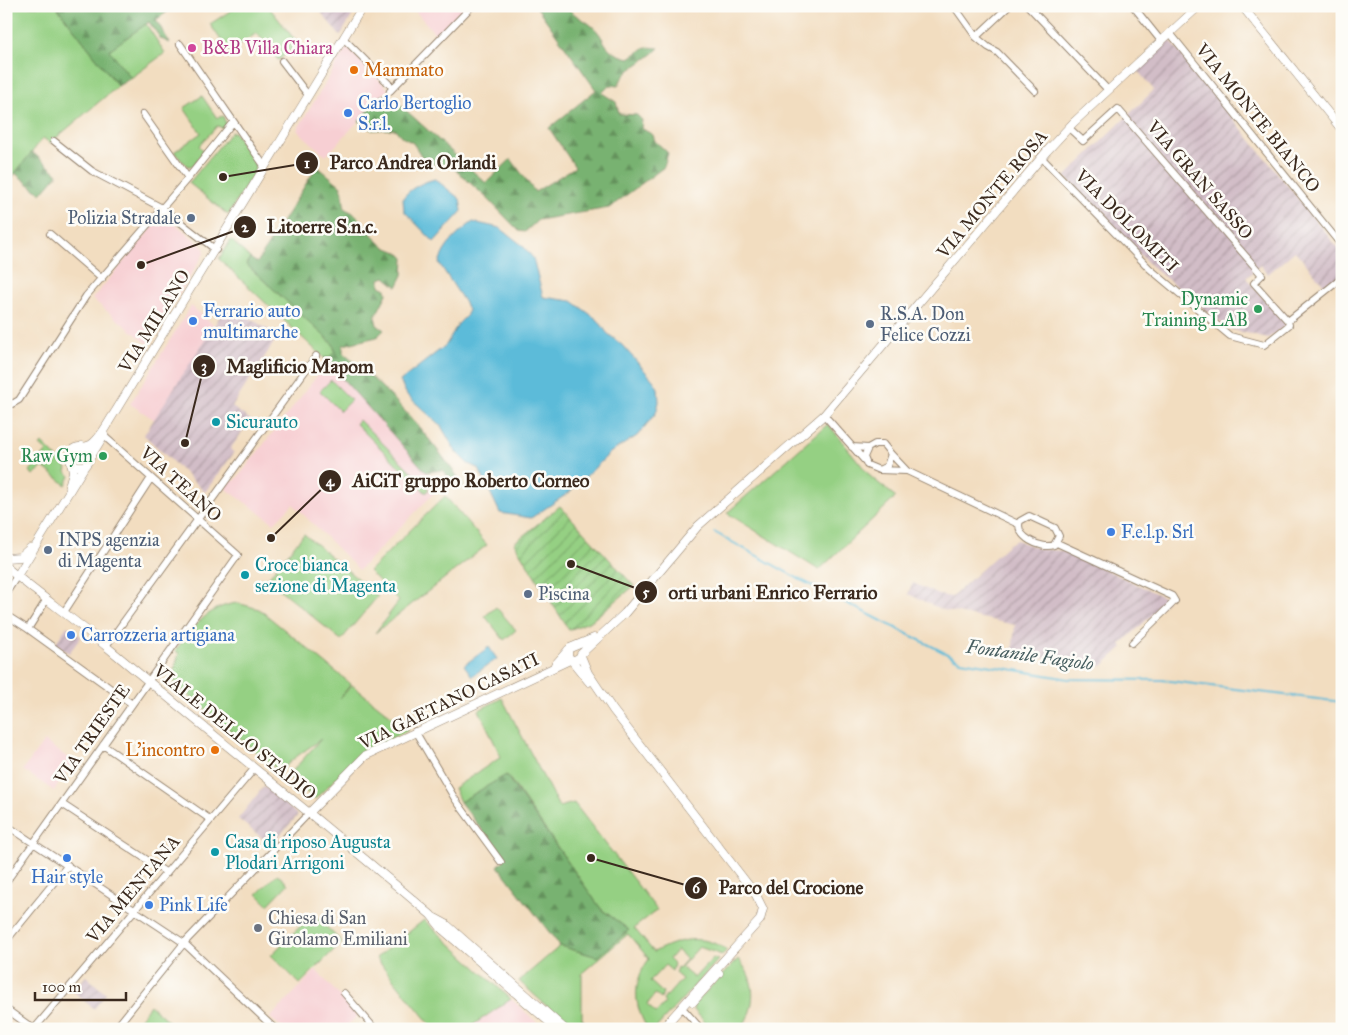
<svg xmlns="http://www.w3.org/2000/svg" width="1348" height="1035" viewBox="0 0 1348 1035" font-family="'IM FELL Great Primer',serif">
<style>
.built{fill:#f7cfd3}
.industrial{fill:url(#industrial-furrows)}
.green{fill:#95d083;stroke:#687d50;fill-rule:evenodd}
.forest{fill:url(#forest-firs);stroke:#5a6e48}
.garden{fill:url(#garden-furrows);stroke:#687d50}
.water{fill:#5bbbd9;stroke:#4b727c}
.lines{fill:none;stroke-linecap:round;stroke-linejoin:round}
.stream{stroke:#5bbbd9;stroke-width:2}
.minor-casing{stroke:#96846f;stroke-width:8}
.tertiary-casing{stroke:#96846f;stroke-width:9}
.minor{stroke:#fff;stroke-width:6}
.tertiary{stroke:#fff;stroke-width:8}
.hotel-dot{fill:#d1479c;stroke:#fdfcf7;stroke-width:2}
.food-dot{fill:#e8710a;stroke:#fdfcf7;stroke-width:2}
.shop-dot{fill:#3f7fe0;stroke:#fdfcf7;stroke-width:2}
.service-dot{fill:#5c6f8a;stroke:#fdfcf7;stroke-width:2}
.leisure-dot{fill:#2e9e5b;stroke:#fdfcf7;stroke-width:2}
.culture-dot{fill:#0f9aa8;stroke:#fdfcf7;stroke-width:2}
.worship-dot{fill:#6b7280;stroke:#fdfcf7;stroke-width:2}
.labels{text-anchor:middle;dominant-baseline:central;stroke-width:5;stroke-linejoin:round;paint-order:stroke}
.hotel-label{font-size:18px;fill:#b23c85;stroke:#fdfcf7;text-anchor:start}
.food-label{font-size:18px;fill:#c56008;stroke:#fdfcf7;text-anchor:start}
.shop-label{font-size:18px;fill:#366cbe;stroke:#fdfcf7;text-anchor:start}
.street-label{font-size:18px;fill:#3b2a1e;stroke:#fdfcf7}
.service-label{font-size:18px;fill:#4e5e75;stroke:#fdfcf7;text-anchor:start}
.leisure-label{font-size:18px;fill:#27864d;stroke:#fdfcf7;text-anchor:end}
.culture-label{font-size:18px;fill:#0d838f;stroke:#fdfcf7;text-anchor:start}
.worship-label{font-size:18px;fill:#5b616d;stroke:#fdfcf7;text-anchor:start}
.water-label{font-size:19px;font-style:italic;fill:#465d5f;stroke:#fdfcf7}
.leader{fill:none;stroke:#3b2a1e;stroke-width:2}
.callout-dot{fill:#3b2a1e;stroke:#fdfcf7;stroke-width:2}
.mark-label{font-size:15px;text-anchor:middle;font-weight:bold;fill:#fff}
.callout-label{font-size:19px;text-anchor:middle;font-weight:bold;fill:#3b2a1e;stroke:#fdfcf7;stroke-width:5;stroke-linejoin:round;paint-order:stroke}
</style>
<defs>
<pattern id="industrial-furrows" width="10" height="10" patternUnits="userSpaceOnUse" patternTransform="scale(1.25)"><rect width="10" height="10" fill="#d2bdc7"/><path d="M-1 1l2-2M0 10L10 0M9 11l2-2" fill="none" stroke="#ac9aa1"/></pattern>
<pattern id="forest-firs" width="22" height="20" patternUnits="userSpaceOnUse" patternTransform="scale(1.25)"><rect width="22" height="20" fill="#78b271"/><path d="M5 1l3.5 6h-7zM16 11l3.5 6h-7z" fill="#64915c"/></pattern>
<pattern id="garden-furrows" width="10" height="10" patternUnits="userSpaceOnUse" patternTransform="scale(1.25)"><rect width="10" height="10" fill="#95d083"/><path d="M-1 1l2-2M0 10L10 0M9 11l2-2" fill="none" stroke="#7ba96b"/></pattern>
</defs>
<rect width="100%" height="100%" fill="#fdfcf7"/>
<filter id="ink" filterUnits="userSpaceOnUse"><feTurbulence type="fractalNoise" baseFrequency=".02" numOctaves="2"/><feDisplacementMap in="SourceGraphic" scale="10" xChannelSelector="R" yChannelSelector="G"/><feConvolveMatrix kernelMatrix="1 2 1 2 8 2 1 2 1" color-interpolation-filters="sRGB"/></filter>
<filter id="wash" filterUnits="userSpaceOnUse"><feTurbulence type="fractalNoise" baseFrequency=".0096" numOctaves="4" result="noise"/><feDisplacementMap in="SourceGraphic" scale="20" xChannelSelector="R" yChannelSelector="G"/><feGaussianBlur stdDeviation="1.12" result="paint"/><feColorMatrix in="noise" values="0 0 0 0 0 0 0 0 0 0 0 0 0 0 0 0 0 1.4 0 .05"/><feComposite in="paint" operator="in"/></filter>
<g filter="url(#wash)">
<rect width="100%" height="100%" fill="#f2ddc0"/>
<!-- built -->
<path class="built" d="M 411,6 L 465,6 L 437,36 Z
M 347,47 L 388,89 L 326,156 L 297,130 Z
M 165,215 L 204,248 L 205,252 L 148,344 L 92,299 L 162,216 Z
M 191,306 L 215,326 L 155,420 L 130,404 Z
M 328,362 L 440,487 L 359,570 L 293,504 L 274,523 L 225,488 L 231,479 L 235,481 Z
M 44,741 L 74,762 L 54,791 L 23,770 Z
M 316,970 L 358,1016 L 343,1029 L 284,1029 L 270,1018 Z
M 511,999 L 544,1029 L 467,1029 L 495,1011 Z"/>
<!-- industrial -->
<path class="industrial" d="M 316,6 L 358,6 L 340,36 Z
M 1170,40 L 1342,253 L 1342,274 L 1325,286 L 1295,251 L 1268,274 L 1260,265 L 1246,278 L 1287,325 L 1268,338 L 1229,329 L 1152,267 L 1065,177 L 1154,90 L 1137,70 Z
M 228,304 L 278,336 L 232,407 L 251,420 L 230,449 L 234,453 L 205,492 L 144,435 Z
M 1017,540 L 1039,549 L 1066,551 L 1166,598 L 1167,601 L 1121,644 L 1123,647 L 1102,666 L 1012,654 L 1015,625 L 943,610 L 908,594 L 913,583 L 939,595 L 952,597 L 1009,544 Z
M 67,626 L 81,637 L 69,653 L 55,644 Z
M 264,786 L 298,815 L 271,845 L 238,819 Z
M 86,976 L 106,994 L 94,1009 L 73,991 Z"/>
<!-- green -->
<path class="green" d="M 6,6 L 56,6 L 118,86 L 50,143 L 43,138 L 6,185 Z
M 238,6 L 268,6 L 299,45 L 278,60 L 257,33 L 229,52 L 210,24 Z
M 146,24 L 165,53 L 131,78 L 108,50 Z
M 202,96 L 217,118 L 223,116 L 226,124 L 223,128 L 217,126 L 199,146 L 204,151 L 193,166 L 187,166 L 174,152 L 201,133 L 184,108 Z
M 231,132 L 234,132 L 255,160 L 255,171 L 228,215 L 189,183 Z
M 231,240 L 250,258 L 246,264 L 333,344 L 335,351 L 330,357 L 324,358 L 219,259 Z
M 331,380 L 351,400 L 340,411 L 320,391 Z
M 359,420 L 429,489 L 426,493 L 356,424 Z
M 828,424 L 871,477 L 896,497 L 819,570 L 727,513 Z
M 42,443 L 67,468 L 66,472 L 70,476 L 66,485 L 43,467 L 33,475 L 30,471 L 47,451 L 40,445 Z
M 445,496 L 487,545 L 375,633 L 399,601 L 369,571 Z
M 304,534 L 378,596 L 341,640 L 267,579 Z
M 237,603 L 259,609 L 351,684 L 340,698 L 352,685 L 409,730 L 363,752 L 315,799 L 288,776 L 321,739 C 308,749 295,756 284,768 L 277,769 L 175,684 L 174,671 L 179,653 L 175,651 C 193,628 206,607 237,603 Z
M 496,607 L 516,630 L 504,640 L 485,616 Z
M 502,698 L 559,807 L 574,803 L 657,910 L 634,928 L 654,952 C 679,939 702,933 727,950 L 722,955 L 699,947 L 681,967 L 694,978 L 713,958 L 718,960 L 655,1029 L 648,1029 L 646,1026 C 633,1003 633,981 649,959 L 628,934 L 582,973 L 582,1019 L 592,1029 L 572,1029 L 519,981 L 560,946 L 598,957 L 629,930 L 601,909 L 507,775 L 460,802 L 454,788 L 501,757 L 479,710 ZM 677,950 L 687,959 L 679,968 L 677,967 L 675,973 L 682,979 L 667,996 L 666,995 L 663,1001 L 665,1003 L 656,1013 L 647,1005 L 655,994 L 661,999 L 663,993 L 650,981 L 665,965 L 672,971 L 674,964 L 669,959 Z
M 277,874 L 288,884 L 268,905 L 257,894 Z
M 313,914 L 342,942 L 300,984 L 271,955 Z
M 424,920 L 511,999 L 467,1029 L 434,1029 L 376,958 Z
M 738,959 C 757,980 757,1006 741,1029 L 711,1029 L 694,1010 L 693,1005 Z
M 150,1005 L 176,1028 L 178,1029 L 131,1029 Z"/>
<!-- forest -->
<path class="forest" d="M 56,6 L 175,6 L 156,20 L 170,43 L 161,39 L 149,22 L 109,50 L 131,78 L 118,86 Z
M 536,6 L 567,6 C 573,16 583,18 592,26 C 608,39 600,51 629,58 L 646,47 L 659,48 C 645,63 625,67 618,86 L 610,85 L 602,93 L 616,102 L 619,114 L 637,115 L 642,120 L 641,128 L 653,135 L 655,141 L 668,153 L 664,167 L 609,208 L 538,220 L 525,232 L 519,231 L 488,199 L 448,163 L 439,167 L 422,157 L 413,143 L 402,137 L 395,129 L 372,130 L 359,121 L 381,96 L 388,94 L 486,183 L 511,159 L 535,192 L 575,167 L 549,128 L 596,90 Z
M 32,152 L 58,174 L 41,194 L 15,173 Z
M 317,166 L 341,186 L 345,209 C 364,216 367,232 381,244 C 389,251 397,249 404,258 L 403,275 L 397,287 L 385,277 L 380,279 L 380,286 L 386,289 L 387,294 L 375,317 L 377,325 L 384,330 L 377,337 L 343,345 L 343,353 C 391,391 430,437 464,486 L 454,484 L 443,470 L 426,472 L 324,358 L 330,357 L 335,351 L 333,344 L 246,264 L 250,258 L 257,263 Z
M 506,775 L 601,909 L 629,930 L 598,957 L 560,946 L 498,866 L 505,859 L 460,802 Z"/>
<!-- garden -->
<path class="garden" d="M 560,506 L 634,586 L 591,621 L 569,630 L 514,543 Z"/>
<!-- water -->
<path class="water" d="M 435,179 L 460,199 L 462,211 L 434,242 L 404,211 L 403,198 C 410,188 423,182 435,179 Z
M 473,222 L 500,228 L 522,245 L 533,258 L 543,297 L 572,301 L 598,320 L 607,333 L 622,345 L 653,380 L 658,388 L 659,402 L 656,413 L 637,436 L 611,452 L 570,492 L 531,518 L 500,513 L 479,469 L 467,463 L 456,452 L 441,426 L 407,395 L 400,381 L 446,345 L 458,324 L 467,315 L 468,310 L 465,303 L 439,263 C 444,246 459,232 473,222 Z
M 489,647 L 497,659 L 472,676 L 464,665 Z"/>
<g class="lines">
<!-- stream -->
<path class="stream" d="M 714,532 L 797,578 L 961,661 L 1069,679 L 1162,680 L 1342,702"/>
</g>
</g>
<g filter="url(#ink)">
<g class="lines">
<defs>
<path id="minor" d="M 954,6 L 976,37 L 988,47 L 997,52 L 1035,91
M 1028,6 L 1108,90
M 1133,6 L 1161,41
M 1170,33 L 1342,246
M 976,37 L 1009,6
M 343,38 L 393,88
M 180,44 L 265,167
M 282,61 L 308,95
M 390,91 L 472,6
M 143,114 L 188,178
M 1069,128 L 1083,141 L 1118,109 L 1262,275 L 1254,283 L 1288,321
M 54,141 L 92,171 L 162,208 L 216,250
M 1041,157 L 1150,269 L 1230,336 L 1264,345 L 1289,325 L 1288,321
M 50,234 L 102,279
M 1288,321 L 1342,278
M 6,399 L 12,404 L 19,400 L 86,296 L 188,178 L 233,122
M 824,415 L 865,461
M 852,447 L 868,448 L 875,444 L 883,444 L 891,454 L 887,466 L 879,470 L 867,465 L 864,457 L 868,448
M 891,454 L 907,471
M 879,470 L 907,471 L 1018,524
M 1029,516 L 1055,528 L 1059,536 L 1054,545 C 1041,550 1014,536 1020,521 Z
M 1057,543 L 1172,596 L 1175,601 L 1132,643
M 6,593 L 17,576
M 64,612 L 151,478
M 6,615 L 28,629 L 47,599
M 28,629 L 132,704
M 106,646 L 316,356
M 415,731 L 455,799 L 501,862
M 103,745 L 211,820
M 62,804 L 167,873
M 6,825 L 184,943 L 275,1029
M 6,882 L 238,555 L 104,436
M 6,941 L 68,865
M 344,993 L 375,1029
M 6,1009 L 34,1029
M 685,1011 L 701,1029
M 34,1029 L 254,769
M 115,1029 L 184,943 L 310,812"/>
<path id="tertiary" d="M 1242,6 L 1342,130
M 82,446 L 89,451 L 90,459 L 85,466 L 77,466 L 70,460 L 71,451 C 77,444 82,449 90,445 C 100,440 108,422 115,412 L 363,6
M 69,486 L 73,472 L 71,463
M 6,558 L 20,557 L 30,548
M 6,567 C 39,595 74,619 107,647 C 215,737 325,824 431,915 L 442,929 L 557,1029
M 17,576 L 104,435
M 568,650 L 568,656 L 589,682
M 581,656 L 588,673 L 613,710 L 756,895 L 763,909 L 760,920 L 662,1029
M 572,661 L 579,658 L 581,654 L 625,613 L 698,526 L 824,415 L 1047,151 L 1073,123 L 1199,6
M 555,665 L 570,648 L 594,638
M 310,812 L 365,756 L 570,660
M 435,918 L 446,924 L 565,1029
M 693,1002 L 719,973"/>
</defs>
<!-- minor casing -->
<use href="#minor" class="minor-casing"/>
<!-- tertiary casing -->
<use href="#tertiary" class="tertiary-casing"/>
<!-- minor -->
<use href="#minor" class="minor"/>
<!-- tertiary -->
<use href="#tertiary" class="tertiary"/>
</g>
</g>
<!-- markers -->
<circle class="hotel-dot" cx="192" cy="48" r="5"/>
<g class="food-dot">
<circle cx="354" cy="70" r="5"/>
<circle cx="215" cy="750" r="5"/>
</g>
<g class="shop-dot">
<circle cx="348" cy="113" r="5"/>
<circle cx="193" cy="321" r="5"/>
<circle cx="1111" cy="532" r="5"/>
<circle cx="71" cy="635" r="5"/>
<circle cx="67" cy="858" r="5"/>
<circle cx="149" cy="905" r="5"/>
</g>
<g class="service-dot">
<circle cx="191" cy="218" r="5"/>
<circle cx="870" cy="324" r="5"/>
<circle cx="48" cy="550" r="5"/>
<circle cx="528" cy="594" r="5"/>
</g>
<g class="leisure-dot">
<circle cx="1258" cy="309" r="5"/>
<circle cx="103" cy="456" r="5"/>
</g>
<g class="culture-dot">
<circle cx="216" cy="422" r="5"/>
<circle cx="245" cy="575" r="5"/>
<circle cx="215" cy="852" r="5"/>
</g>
<circle class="worship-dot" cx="258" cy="928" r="5"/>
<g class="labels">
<!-- hotel labels -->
<g class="hotel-label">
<text x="202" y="48">B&amp;B Villa Chiara</text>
</g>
<!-- food labels -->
<g class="food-label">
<text x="364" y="70">Mammato</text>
<text x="205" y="750" text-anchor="end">L'incontro</text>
</g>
<!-- shop labels -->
<g class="shop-label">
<text x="358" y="103">Carlo Bertoglio<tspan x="358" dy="21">S.r.l.</tspan></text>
<text x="203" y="311">Ferrario auto<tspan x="203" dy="21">multimarche</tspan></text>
<text x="1121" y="532">F.e.l.p. Srl</text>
<text x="81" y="635">Carrozzeria artigiana</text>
<text x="67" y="877" text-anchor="middle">Hair style</text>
<text x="159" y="905">Pink Life</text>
</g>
<!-- street labels -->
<g class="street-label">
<text transform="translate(1258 118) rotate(51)">VIA MONTE BIANCO</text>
<text transform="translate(1200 180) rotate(49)">VIA GRAN SASSO</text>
<text transform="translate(992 194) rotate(-50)">VIA MONTE ROSA</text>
<text transform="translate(1127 221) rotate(45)">VIA DOLOMITI</text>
<text transform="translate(154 321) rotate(-58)">VIA MILANO</text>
<text transform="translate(181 484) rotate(42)">VIA TEANO</text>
<text transform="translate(449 701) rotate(-26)">VIA GAETANO CASATI</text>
<text transform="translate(235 732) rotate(39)">VIALE DELLO STADIO</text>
<text transform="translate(92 734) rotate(-55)">VIA TRIESTE</text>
<text transform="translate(133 889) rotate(-50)">VIA MENTANA</text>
</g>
<!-- service labels -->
<g class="service-label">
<text x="181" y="218" text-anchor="end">Polizia Stradale</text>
<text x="880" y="314">R.S.A. Don<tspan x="880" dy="21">Felice Cozzi</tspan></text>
<text x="58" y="540">INPS agenzia<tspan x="58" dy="21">di Magenta</tspan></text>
<text x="538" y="594">Piscina</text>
</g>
<!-- leisure labels -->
<g class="leisure-label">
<text x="1248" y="299">Dynamic<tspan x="1248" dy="21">Training LAB</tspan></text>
<text x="93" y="456">Raw Gym</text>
</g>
<!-- culture labels -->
<g class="culture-label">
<text x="226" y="422">Sicurauto</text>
<text x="255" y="565">Croce bianca<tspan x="255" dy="21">sezione di Magenta</tspan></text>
<text x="225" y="842">Casa di riposo Augusta<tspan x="225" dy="21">Plodari Arrigoni</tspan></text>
</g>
<!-- worship labels -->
<g class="worship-label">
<text x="268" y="918">Chiesa di San<tspan x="268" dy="21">Girolamo Emiliani</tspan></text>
</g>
<!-- water labels -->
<g class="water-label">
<text transform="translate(1030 655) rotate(8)">Fontanile Fagiolo</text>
</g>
</g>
<!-- callouts -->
<path class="leader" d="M223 177L307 163M141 265L245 227M185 443L204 366M271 538L330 481M571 564L646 592M591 858L696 888"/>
<g class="callout-dot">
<circle cx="223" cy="177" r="5"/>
<circle cx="141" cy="265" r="5"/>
<circle cx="185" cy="443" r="5"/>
<circle cx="271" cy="538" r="5"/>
<circle cx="571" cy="564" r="5"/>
<circle cx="591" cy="858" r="5"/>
<circle cx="307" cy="163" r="12"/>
<circle cx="245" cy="227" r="12"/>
<circle cx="204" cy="366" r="12"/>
<circle cx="330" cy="481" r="12"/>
<circle cx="646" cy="592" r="12"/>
<circle cx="696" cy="888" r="12"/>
</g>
<g class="mark-label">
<text x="307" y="168">1</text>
<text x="245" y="232">2</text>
<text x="204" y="371">3</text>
<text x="330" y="486">4</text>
<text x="646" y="597">5</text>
<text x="696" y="893">6</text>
</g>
<g class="callout-label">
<text x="413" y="169">Parco Andrea Orlandi</text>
<text x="322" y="233">Litoerre S.n.c.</text>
<text x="300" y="373">Maglificio Mapom</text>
<text x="471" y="487">AiCiT gruppo Roberto Corneo</text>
<text x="773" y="599">orti urbani Enrico Ferrario</text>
<text x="791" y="894">Parco del Crocione</text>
</g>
<!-- margin -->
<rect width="1348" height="1035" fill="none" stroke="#fdfcf7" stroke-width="25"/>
<!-- scale -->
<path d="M35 992v8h91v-8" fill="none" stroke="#3b2a1e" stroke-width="2.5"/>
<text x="42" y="992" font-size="15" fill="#3b2a1e" stroke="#fdfcf7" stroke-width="4" paint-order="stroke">100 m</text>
</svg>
